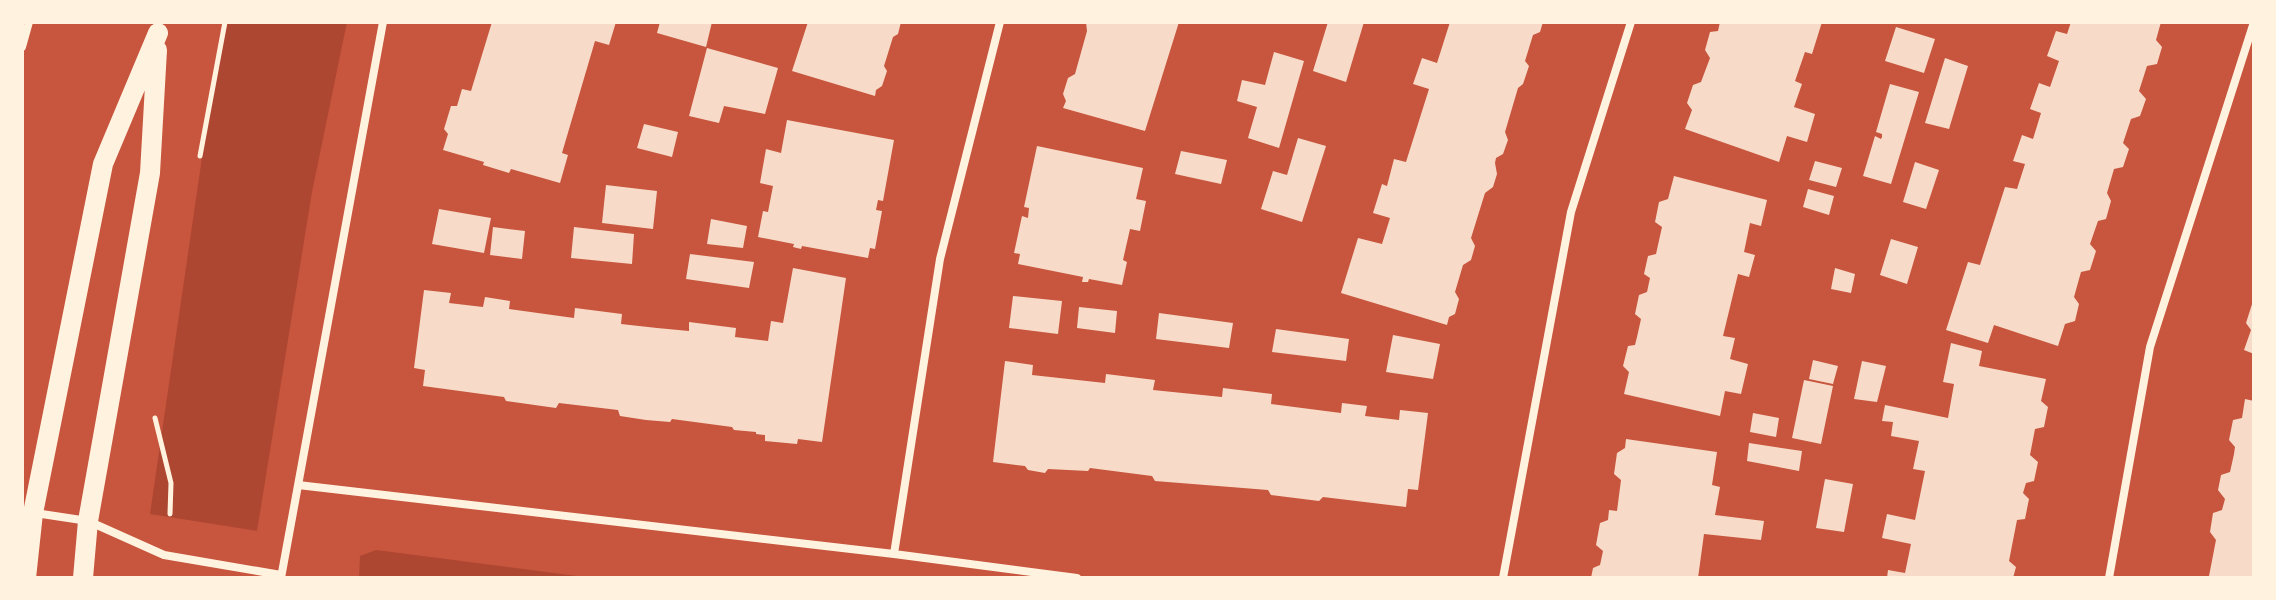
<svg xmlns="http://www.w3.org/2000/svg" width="2276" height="600" viewBox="0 0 2276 600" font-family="'Alegreya Sans',sans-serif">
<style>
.green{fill:#ae4732}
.building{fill:#f7dbc8}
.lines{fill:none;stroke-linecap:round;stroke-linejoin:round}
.path{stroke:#fff3e0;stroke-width:5}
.minor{stroke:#fff3e0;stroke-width:8}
.primary{stroke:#fff3e0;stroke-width:20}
</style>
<rect width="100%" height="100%" fill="#c8553d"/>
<!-- green -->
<path class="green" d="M 228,22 L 347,22 L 312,192 L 257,531 L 150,514 L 213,82 Z
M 376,550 L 592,578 L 359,578 L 360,556 Z"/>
<!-- building -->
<path class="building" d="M 492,22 L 616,22 L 609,45 L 595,41 L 562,153 L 568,155 L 560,183 L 511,169 L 509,173 L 483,165 L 484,162 L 443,150 L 448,134 L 444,129 L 451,106 L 457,106 L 462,89 L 471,91 Z
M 660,22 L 712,22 L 706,47 L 657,33 Z
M 808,22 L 901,22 L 898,34 L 893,37 L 884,66 L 887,71 L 882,86 L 876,90 L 875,96 L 792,71 Z
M 1086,22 L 1179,22 L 1145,131 L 1063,108 L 1066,101 L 1063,94 L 1068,78 L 1075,74 L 1087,31 Z
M 1328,22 L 1364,22 L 1346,82 L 1313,71 Z
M 1450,22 L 1543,22 L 1540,32 L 1533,35 L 1525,61 L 1529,66 L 1523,84 L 1518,88 L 1505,132 L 1508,140 L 1503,154 L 1496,158 L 1495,163 L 1497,174 L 1493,187 L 1485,193 L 1471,238 L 1475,246 L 1471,260 L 1463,265 L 1455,292 L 1459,299 L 1455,314 L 1449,317 L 1447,325 L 1341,293 L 1358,238 L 1382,244 L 1390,218 L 1373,213 L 1382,184 L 1387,186 L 1394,159 L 1406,162 L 1429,89 L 1413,84 L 1422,58 L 1437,63 Z
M 1720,22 L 1822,22 L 1812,54 L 1805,52 L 1795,81 L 1802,84 L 1794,107 L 1815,114 L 1807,142 L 1787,136 L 1779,162 L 1685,129 L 1692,110 L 1687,103 L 1693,85 L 1701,82 L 1710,58 L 1705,50 L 1710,32 L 1718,31 Z
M 2071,22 L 2161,22 L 2156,40 L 2162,47 L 2157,64 L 2147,66 L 2139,91 L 2146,99 L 2140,116 L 2131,119 L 2123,143 L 2129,149 L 2123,167 L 2114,169 L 2107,193 L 2111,201 L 2106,219 L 2098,221 L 2090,244 L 2096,251 L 2090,270 L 2081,272 L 2074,297 L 2079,304 L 2075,321 L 2065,324 L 2058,346 L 1994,325 L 1988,343 L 1946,330 L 1968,262 L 1980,265 L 2005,187 L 2017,189 L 2025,164 L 2013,161 L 2022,135 L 2033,139 L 2041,113 L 2030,109 L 2039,83 L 2050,87 L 2059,61 L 2047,56 L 2056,31 L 2067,34 Z
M 1896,27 L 1935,39 L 1924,73 L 1885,61 Z
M 707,48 L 778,68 L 765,114 L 724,106 L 719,123 L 689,116 Z
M 1274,52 L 1304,61 L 1279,148 L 1248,138 L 1257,107 L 1237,101 L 1242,80 L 1265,85 Z
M 1945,58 L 1968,66 L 1949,129 L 1925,123 Z
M 1890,84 L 1919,92 L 1891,184 L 1863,176 L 1875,136 L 1881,139 L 1882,137 L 1882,134 L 1876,132 Z
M 787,120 L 894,140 L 883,201 L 878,200 L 876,210 L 882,211 L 875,249 L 870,248 L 868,258 L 802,246 L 801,249 L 793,247 L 794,244 L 758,237 L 763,211 L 768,212 L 773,186 L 760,183 L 766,149 L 781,153 Z
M 644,124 L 678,132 L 672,157 L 637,148 Z
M 1298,138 L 1326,146 L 1302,222 L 1261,209 L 1273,171 L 1287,175 Z
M 1037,146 L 1143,168 L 1136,199 L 1146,201 L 1140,231 L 1130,229 L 1123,260 L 1127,262 L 1122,285 L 1089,279 L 1088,282 L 1082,282 L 1083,277 L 1018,264 L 1020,254 L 1014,253 L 1022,216 L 1028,218 L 1029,208 L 1024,207 Z
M 1181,151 L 1227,160 L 1221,184 L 1175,174 Z
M 1815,161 L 1842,168 L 1836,187 L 1809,180 Z
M 1915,162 L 1939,170 L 1926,209 L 1903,202 Z
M 1674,176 L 1767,200 L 1761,226 L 1750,223 L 1744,252 L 1755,255 L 1749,277 L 1738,274 L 1723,336 L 1735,338 L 1730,359 L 1748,364 L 1741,394 L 1725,391 L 1720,416 L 1624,394 L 1629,372 L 1623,366 L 1628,346 L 1635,345 L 1637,337 L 1641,319 L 1635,314 L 1639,295 L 1647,292 L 1650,278 L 1644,274 L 1648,256 L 1656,254 L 1662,227 L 1655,222 L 1659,202 L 1668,199 Z
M 606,185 L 657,191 L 653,229 L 602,223 Z
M 1808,189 L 1834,196 L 1829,215 L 1803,207 Z
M 439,209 L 491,218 L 484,253 L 432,244 Z
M 711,219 L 747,226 L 743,248 L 707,244 Z
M 493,227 L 525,231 L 522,259 L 490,255 Z
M 574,227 L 634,234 L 632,264 L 571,258 Z
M 1891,239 L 1918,247 L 1907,284 L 1880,275 Z
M 690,254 L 754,262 L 749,288 L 686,279 Z
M 793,268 L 846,278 L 822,442 L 798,439 L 797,444 L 765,441 L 765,435 L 756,434 L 756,432 L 734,430 L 732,427 L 672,419 L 670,422 L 646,420 L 620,416 L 618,410 L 559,403 L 556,408 L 506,401 L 504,397 L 423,386 L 425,370 L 414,368 L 424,290 L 451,293 L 449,303 L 483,307 L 485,297 L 510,301 L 509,309 L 574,318 L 575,308 L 622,314 L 621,324 L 657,328 L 689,331 L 689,322 L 736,328 L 735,337 L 768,341 L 771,321 L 783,323 Z
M 1835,268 L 1855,274 L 1851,293 L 1831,289 Z
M 1013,296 L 1062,301 L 1058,334 L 1009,328 Z
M 2253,301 L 2254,301 L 2254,354 L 2244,350 L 2251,330 L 2246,323 Z
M 1079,307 L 1117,311 L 1115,333 L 1077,328 Z
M 1159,313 L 1233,323 L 1229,348 L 1156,339 Z
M 1276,329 L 1349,339 L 1346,361 L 1272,352 Z
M 1393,335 L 1440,344 L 1433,379 L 1386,372 Z
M 1951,343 L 1982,351 L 1979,366 L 2046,379 L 2041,401 L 2048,407 L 2044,427 L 2035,429 L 2030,455 L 2038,462 L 2034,481 L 2026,483 L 2023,493 L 2029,499 L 2025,519 L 2017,520 L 2009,561 L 2016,567 L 2013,578 L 1887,578 L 1888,570 L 1905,573 L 1911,544 L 1882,538 L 1887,514 L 1915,520 L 1925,471 L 1913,469 L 1919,441 L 1891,436 L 1893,422 L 1882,421 L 1885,405 L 1948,418 L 1954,384 L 1943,382 Z
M 1813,360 L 1838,366 L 1833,384 L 1809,379 Z
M 1005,361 L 1033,365 L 1032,375 L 1105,383 L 1106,374 L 1155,380 L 1153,390 L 1222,397 L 1223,388 L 1272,394 L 1271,404 L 1341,413 L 1342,403 L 1367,406 L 1365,416 L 1399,420 L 1400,410 L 1428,413 L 1418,490 L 1408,489 L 1406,507 L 1323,497 L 1319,501 L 1271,495 L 1268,490 L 1155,481 L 1152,476 L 1090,468 L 1088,471 L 1048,469 L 1045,473 L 1028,470 L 1025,466 L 993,462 Z
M 1862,361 L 1886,366 L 1877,402 L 1854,399 Z
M 1804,380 L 1833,386 L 1821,444 L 1792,438 Z
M 2245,399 L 2254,401 L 2254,578 L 2203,578 L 2209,576 L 2216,540 L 2210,532 L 2213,513 L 2222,510 L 2225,499 L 2218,490 L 2221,475 L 2230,472 L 2234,454 L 2235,447 L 2229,440 L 2233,420 L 2242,418 Z
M 1753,413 L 1779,418 L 1776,437 L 1750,432 Z
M 1626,439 L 1717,452 L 1712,485 L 1720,487 L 1715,515 L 1764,521 L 1761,540 L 1704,534 L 1698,578 L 1591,578 L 1593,568 L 1600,565 L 1603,551 L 1596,545 L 1600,523 L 1608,520 L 1609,510 L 1617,511 L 1621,480 L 1614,474 L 1617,453 L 1625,448 Z
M 1749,443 L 1802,451 L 1799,471 L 1747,461 Z
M 1825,479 L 1853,484 L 1844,532 L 1816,528 Z"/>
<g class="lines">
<!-- path -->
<path class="path" d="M 200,156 L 225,22
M 155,418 L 171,483 L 170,514"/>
<!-- minor -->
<path class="minor" d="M 22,47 L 29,22
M 298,485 L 894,554 L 1077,578
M 22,511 L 88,521 L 164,555 L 281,575
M 894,554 L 940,259 L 1000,22
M 281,578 L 383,22
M 1503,578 L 1571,212 L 1631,22
M 2109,578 L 2150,347 L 2254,22"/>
<!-- primary -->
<path class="primary" d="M 26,578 L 33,513 L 103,164 L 158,33
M 83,578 L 88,521 L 150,173 L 157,50"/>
</g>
<!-- border -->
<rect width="2276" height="600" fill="none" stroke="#fff3e0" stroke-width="48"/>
</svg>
